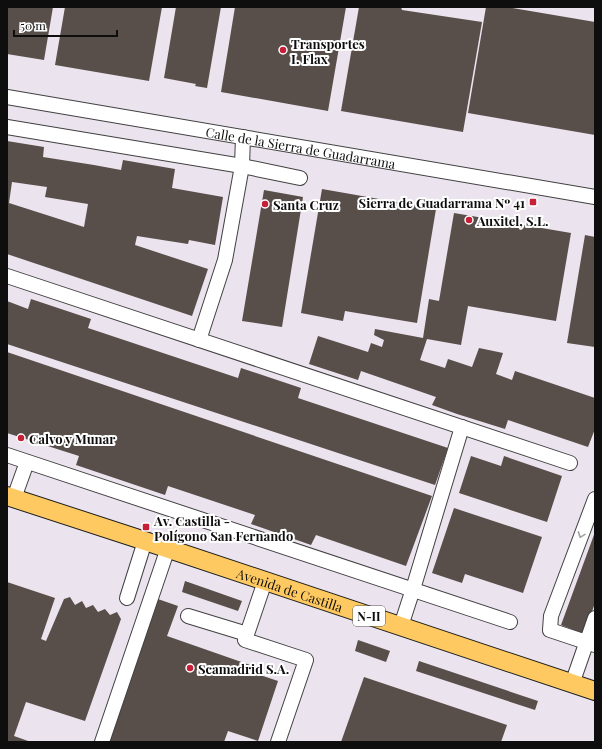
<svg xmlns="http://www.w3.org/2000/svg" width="602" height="749" viewBox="0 0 602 749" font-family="'Playfair Display',serif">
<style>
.industrial{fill:#ebe3ed}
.building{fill:#584e4a;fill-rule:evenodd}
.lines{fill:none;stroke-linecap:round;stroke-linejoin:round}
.minor-casing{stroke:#414141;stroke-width:16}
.major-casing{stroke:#1f1f1f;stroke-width:20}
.minor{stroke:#fff;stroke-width:14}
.major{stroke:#fec961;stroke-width:18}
.oneway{stroke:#9f9f9f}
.poi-dot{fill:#c61f37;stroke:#fff;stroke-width:1.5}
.labels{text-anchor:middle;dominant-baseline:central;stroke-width:4;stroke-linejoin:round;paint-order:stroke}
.shield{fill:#fff;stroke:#565656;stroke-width:1}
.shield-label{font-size:12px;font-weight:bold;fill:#0e0e0e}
.poi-label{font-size:13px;font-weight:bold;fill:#0e0e0e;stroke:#fff;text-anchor:start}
.street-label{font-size:13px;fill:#0e0e0e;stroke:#fff}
</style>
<rect width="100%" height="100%" fill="#fffbf0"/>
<!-- industrial -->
<path class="industrial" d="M 7,7 L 595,7 L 595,742 L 7,742 Z"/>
<!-- building -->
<path class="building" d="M 7,7 L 53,7 L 44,60 L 7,54 Z
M 65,7 L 162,7 L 149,81 L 55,65 Z
M 176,7 L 221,7 L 207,88 L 195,86 L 196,84 L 164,78 Z
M 235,7 L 346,7 L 328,111 L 221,92 Z
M 359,7 L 401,7 L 402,10 L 482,22 L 463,132 L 341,111 Z
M 486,7 L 507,7 L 595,22 L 595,135 L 468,113 Z
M 7,141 L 44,147 L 43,157 L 94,165 L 121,170 L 123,160 L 175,169 L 172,188 L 223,197 L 215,245 L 189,240 L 188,244 L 137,236 L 135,245 L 208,269 L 192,316 L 7,254 ZM 12,182 L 47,187 L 45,197 L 88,204 L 84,227 L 9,203 Z
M 322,189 L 436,209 L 417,323 L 345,311 L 343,321 L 301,313 Z
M 264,190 L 303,197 L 282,327 L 242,321 Z
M 454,213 L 571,233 L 556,321 L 468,306 L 461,345 L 427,339 L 420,360 L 445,368 L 448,359 L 472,367 L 479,348 L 503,353 L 496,374 L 512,380 L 515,371 L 595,398 L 595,429 L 588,447 L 508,420 L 505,429 L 457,414 L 432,405 L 436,397 L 361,371 L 358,380 L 309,364 L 318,336 L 368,352 L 371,343 L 382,347 L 384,340 L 374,335 L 375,329 L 423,338 L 429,299 L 439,301 Z
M 585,235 L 595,237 L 595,347 L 567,343 Z
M 31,299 L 91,319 L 88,328 L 238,378 L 241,368 L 301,388 L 298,398 L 448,448 L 435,485 L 7,344 L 7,301 L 28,309 Z
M 7,352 L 432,496 L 406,566 L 316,535 L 311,545 L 251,524 L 255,515 L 168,486 L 165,495 L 76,465 L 79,456 L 7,433 Z
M 471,456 L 501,466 L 504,456 L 562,476 L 547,522 L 459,493 Z
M 454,508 L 542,537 L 523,593 L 465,574 L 462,583 L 432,573 Z
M 595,532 L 595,603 L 584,634 L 561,625 Z
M 185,581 L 242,601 L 238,611 L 182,592 Z
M 7,582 L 55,598 L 41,639 L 46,641 L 64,599 L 70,597 L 75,605 L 82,601 L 86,608 L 93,605 L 98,612 L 105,609 L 110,615 L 117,612 L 121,619 L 85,721 L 26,702 L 14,736 L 31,742 L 7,742 Z
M 155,598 L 178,606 L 167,636 L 250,665 L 248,671 L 278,681 L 258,741 L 228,731 L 224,742 L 105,742 Z
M 358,640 L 390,651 L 386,662 L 355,651 Z
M 419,661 L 538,701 L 535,710 L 416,671 Z
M 364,677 L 507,725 L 501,742 L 341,742 Z"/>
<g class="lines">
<defs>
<g id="minor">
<path id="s1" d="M 7,97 L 595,197"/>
<path d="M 7,127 L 242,166 L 300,178"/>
<path d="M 7,276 L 570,463"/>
<path d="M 199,340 L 225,260 L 242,166 L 243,137"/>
<path d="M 7,455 L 510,622"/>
<path d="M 14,498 L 27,462"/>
<path d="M 595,499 L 551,616 L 550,630 L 595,645"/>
<path d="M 265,581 L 245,640 L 306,660 L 278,742"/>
<path d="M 127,598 L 145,541"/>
<path d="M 188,616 L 247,634"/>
<path d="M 401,626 L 413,589 L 462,427"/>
<path d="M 572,684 L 595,618"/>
<path d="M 102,742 L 168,548"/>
</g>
<g id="major">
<path id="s2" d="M 7,496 L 145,541 L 595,691"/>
</g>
</defs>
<!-- minor casing -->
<use href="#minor" class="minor-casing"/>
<!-- major casing -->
<use href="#major" class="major-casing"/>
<!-- minor -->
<use href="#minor" class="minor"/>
<!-- major -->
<use href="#major" class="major"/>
</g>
<!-- one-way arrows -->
<defs><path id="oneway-chevron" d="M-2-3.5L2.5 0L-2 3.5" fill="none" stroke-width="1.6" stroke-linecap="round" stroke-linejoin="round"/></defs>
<use class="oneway" href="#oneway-chevron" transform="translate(581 535) rotate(110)"/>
<!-- markers -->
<g class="poi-dot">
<circle cx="283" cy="50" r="4"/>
<rect x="529" y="198" width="8" height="8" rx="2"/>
<circle cx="265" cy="204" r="4"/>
<circle cx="469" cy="220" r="4"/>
<circle cx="21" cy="438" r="4"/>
<rect x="142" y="523" width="8" height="8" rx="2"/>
<circle cx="190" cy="668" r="4"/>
</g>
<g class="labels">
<!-- shield labels -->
<rect class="shield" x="353" y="606" width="32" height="20" rx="3"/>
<g class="shield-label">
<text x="369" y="616">N-II</text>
</g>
<!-- poi labels -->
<g class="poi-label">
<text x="291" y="43">Transportes<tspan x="291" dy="15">I. Flax</tspan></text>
<text x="525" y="202" text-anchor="end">Sierra de Guadarrama Nº 41</text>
<text x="273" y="204">Santa Cruz</text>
<text x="477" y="220">Auxitel, S.L.</text>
<text x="29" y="438">Calvo y Munar</text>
<text x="154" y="520">Av. Castilla -<tspan x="154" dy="15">Polígono San Fernando</tspan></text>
<text x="198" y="668">Scamadrid S.A.</text>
</g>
<!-- street labels -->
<g class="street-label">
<text stroke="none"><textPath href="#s1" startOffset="298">Calle de la Sierra de Guadarrama</textPath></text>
<text stroke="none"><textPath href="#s2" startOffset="298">Avenida de Castilla</textPath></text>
</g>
</g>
<!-- border -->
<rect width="602" height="749" fill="none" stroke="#0e0e0e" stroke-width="16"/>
<!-- scale -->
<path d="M14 30v6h103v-6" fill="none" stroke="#0e0e0e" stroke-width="2"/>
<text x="20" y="30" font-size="12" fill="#0e0e0e" stroke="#ffffff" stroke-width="3" paint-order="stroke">50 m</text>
</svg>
